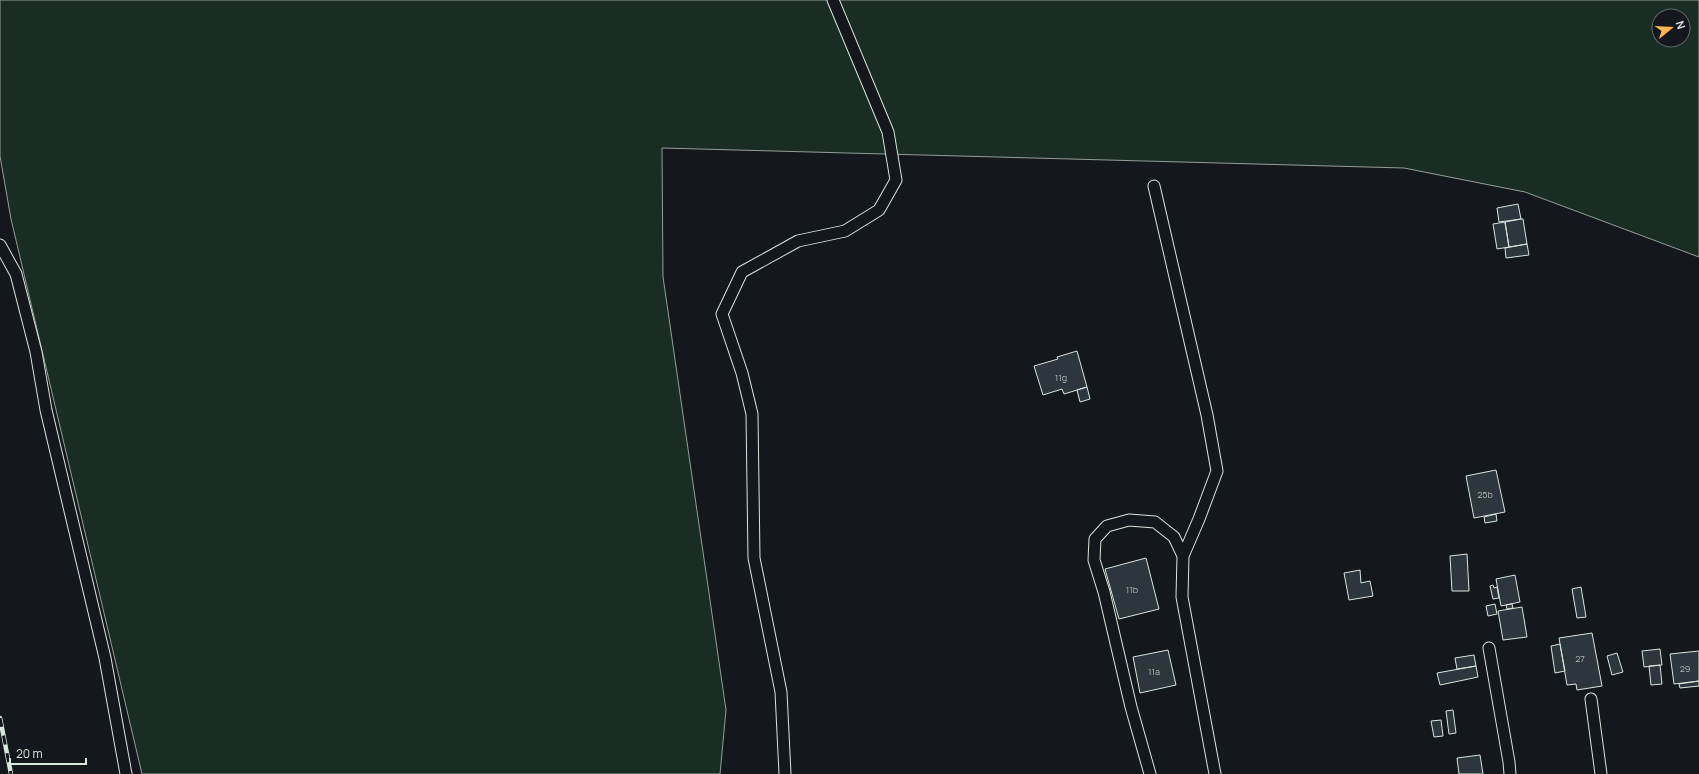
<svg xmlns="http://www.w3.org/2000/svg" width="1699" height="774" viewBox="0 0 1699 774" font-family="Manrope,sans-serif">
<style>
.green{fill:#1a2d24;stroke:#939e99;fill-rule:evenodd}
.building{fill:#2c363c;stroke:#d8e6dc}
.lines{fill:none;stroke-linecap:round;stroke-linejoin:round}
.lane-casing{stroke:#d8e6dc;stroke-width:13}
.lane{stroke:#14181c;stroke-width:11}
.rail-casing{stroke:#d8e6dc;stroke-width:4.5}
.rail{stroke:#14181c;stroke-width:3;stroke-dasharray:9;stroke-linecap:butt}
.labels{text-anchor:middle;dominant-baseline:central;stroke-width:3;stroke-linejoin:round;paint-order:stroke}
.number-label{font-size:9px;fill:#adbab4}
</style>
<rect width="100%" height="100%" fill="#14181c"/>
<!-- green -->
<path class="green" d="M 0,0 L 1699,0 L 1699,257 L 1525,192 L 1404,168 L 662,148 L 663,277 L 726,710 L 720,774 L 142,774 L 11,219 L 0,156 ZM 1659,16 L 1683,16 L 1683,40 L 1659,40 Z"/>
<!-- building -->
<path class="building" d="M 1518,204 L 1521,219 L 1499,222 L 1497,208 Z
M 1521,219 L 1523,219 L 1527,244 L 1509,247 L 1505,222 Z
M 1505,222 L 1509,247 L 1497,249 L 1493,224 Z
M 1527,244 L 1529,255 L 1506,258 L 1505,248 Z
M 1077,351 L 1087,387 L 1064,394 L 1062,389 L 1043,395 L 1034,366 L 1058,359 L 1057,357 Z
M 1087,387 L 1090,399 L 1080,402 L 1077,390 Z
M 1496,470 L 1505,512 L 1474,518 L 1466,476 Z
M 1496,514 L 1497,521 L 1485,523 L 1484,517 Z
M 1467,554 L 1469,591 L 1452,591 L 1450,556 Z
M 1146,558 L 1159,609 L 1119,619 L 1105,569 Z
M 1360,570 L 1361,583 L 1370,581 L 1373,596 L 1349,600 L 1344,573 Z
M 1515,575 L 1520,602 L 1501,606 L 1496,579 Z
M 1493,585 L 1494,588 L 1497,587 L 1499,598 L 1493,599 L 1490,586 Z
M 1581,587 L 1586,617 L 1577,618 L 1572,589 Z
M 1495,604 L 1497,614 L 1488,616 L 1486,606 Z
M 1512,604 L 1513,608 L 1507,609 L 1506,605 Z
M 1522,607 L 1527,637 L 1503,640 L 1498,611 Z
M 1592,633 L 1602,686 L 1577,690 L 1576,684 L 1567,685 L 1559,638 Z
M 1560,644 L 1565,671 L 1555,673 L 1551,646 Z
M 1660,649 L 1662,665 L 1644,667 L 1642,651 Z
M 1168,650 L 1176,685 L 1140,693 L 1133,657 Z
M 1699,651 L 1699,681 L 1674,684 L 1670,654 Z
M 1617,653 L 1623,672 L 1612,675 L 1607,656 Z
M 1474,655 L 1476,666 L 1457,669 L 1455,658 Z
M 1660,665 L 1662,684 L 1651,685 L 1649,666 Z
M 1476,666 L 1478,677 L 1440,685 L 1437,673 Z
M 1699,681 L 1699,686 L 1680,688 L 1679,684 Z
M 1453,710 L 1456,733 L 1449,734 L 1446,711 Z
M 1441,720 L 1443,736 L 1434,737 L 1431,721 Z
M 1480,755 L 1483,774 L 1459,774 L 1457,758 Z"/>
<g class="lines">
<defs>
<path id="lane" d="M 1154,186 L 1207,415 L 1217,471 L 1199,519 L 1183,556 L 1182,597 L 1215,774
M 0,245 L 16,274 L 36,352 L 46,410 L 105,658 L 126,774
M 1489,648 L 1509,762 L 1510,774
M 1591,699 L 1601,774
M 785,774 L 781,692 L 754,558 L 752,414 L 742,373 L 722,314 L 742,272 L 798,241 L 845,231 L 879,210 L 896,180 L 888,132 L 833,0
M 1150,774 L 1131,707 L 1104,592 L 1094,560 L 1095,539 L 1107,526 L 1129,520 L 1155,522 L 1174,537 L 1183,556"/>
</defs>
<!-- lane casing -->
<use href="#lane" class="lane-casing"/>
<!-- lane -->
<use href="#lane" class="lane"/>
<defs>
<path id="rail" d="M 0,718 L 11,774"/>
</defs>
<!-- rail casing -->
<use href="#rail" class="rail-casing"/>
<!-- rail -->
<use href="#rail" class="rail"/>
</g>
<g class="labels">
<!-- number labels -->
<g class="number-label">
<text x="1061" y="377">11g</text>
<text x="1485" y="494">25b</text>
<text x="1132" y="589">11b</text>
<text x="1580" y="658">27</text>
<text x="1685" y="668">29</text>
<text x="1154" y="671">11a</text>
</g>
</g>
<!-- north arrow -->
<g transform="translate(1671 28) rotate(72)"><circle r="19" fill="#14181c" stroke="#626a69"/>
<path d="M0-3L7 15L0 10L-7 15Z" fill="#ffb74d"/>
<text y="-6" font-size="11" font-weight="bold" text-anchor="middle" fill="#d8e6dc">N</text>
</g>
<!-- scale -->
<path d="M10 758v6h76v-6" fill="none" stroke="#d8e6dc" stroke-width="2"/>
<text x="16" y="758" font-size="12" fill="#d8e6dc" stroke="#14181c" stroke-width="3" paint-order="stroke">20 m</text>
</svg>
